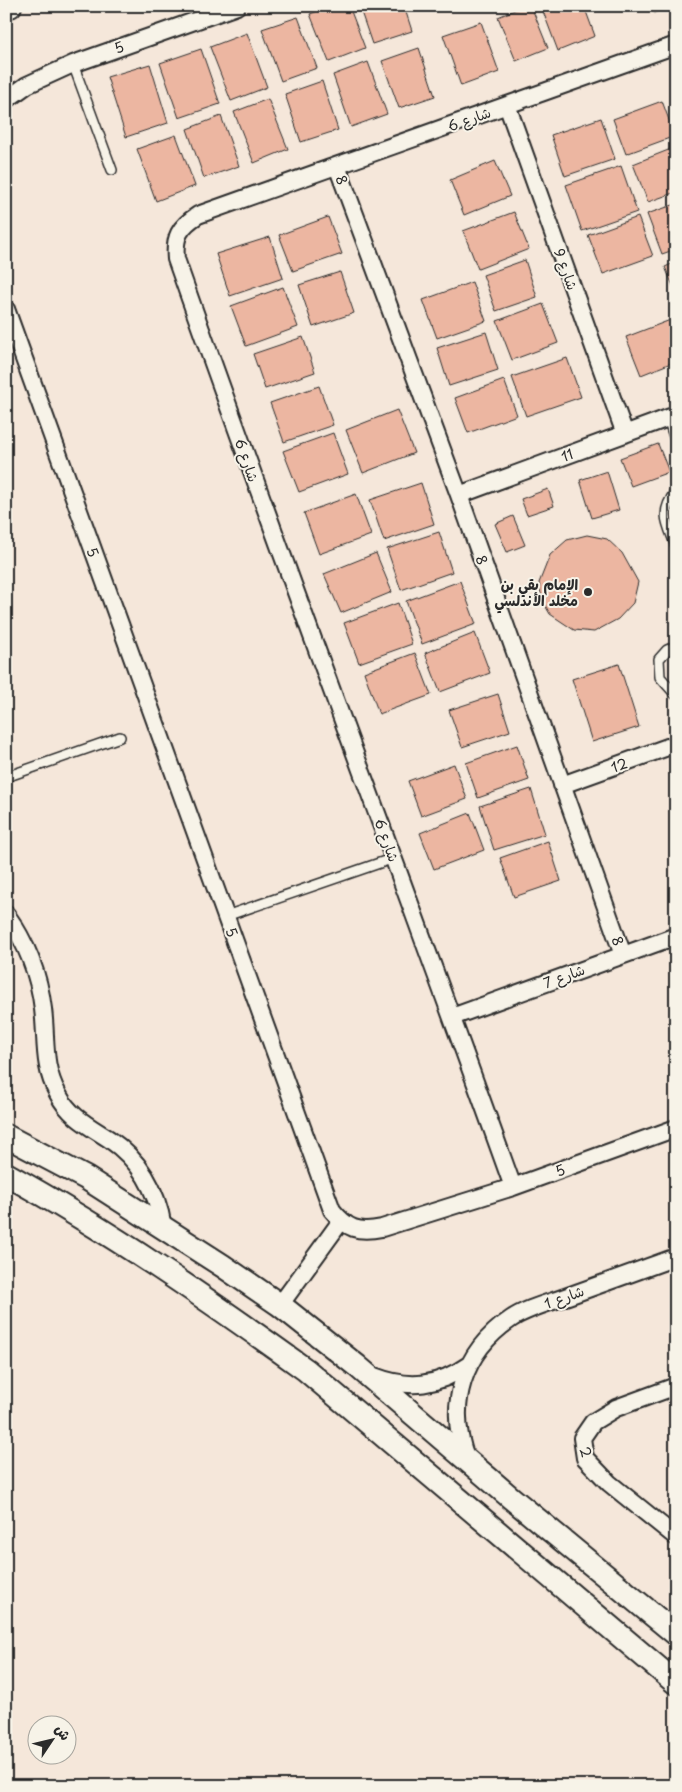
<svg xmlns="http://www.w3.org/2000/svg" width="682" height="1792" viewBox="0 0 682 1792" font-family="'Playpen Sans','Playpen Sans Arabic',sans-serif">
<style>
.building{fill:#ecb6a1;stroke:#2b2b2b}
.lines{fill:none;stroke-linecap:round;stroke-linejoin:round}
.lane-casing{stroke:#2b2b2b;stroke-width:12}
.street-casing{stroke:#2b2b2b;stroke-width:20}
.secondary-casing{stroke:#2b2b2b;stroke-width:26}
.lane{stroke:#f7f3e8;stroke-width:9}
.street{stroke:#f7f3e8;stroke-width:16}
.secondary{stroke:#f7f3e8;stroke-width:22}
.poi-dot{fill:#2b2b2b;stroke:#f7f3e8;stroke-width:2}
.labels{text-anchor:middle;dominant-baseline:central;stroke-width:4;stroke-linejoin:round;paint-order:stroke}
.street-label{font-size:14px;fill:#2b2b2b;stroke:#f7f3e8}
.poi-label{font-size:14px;font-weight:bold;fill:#2b2b2b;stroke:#f7f3e8;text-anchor:end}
</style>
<rect width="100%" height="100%" fill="#f5e7da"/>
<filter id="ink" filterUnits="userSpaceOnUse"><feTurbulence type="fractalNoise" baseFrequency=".02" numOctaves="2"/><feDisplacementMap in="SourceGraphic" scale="10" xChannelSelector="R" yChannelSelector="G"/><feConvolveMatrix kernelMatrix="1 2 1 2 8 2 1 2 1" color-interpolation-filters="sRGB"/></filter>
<g filter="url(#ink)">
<!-- building -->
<path class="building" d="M 331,6 L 349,6 L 365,48 L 329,62 L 310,14 Z
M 359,6 L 404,6 L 412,31 L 372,44 Z
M 524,6 L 531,6 L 548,48 L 516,61 L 498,17 Z
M 541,6 L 584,6 L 595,36 L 558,51 Z
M 651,6 L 672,6 L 654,13 Z
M 298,17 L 317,68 L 281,81 L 262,29 Z
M 481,22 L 499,72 L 461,86 L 443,35 Z
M 247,33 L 267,87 L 231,101 L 210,47 Z
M 419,48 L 435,96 L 399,108 L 382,61 Z
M 201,49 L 220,104 L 179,118 L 160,63 Z
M 368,62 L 387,114 L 351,127 L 333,75 Z
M 150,64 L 168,123 L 126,137 L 107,77 Z
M 322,81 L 338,130 L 301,142 L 285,94 Z
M 268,99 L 288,149 L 254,163 L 234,112 Z
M 662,101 L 675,136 L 626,154 L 613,119 Z
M 221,116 L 239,166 L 204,178 L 187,129 Z
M 601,118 L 615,159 L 565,176 L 551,135 Z
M 176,135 L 195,186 L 156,201 L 137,149 Z
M 676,147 L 676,192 L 648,202 L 633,164 Z
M 495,161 L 510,196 L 464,215 L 450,180 Z
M 621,166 L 637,212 L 582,231 L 566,185 Z
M 676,204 L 676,249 L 662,254 L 647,214 Z
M 514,212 L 529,249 L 478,269 L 463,231 Z
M 328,217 L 342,254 L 293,271 L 279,235 Z
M 638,217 L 653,256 L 603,274 L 588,235 Z
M 270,237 L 283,278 L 230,296 L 216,254 Z
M 525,260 L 537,297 L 496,311 L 483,275 Z
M 676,262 L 676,293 L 665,267 Z
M 340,272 L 354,313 L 313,327 L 299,285 Z
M 472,282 L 486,321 L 437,338 L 423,300 Z
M 283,287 L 298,327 L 246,346 L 231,306 Z
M 543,304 L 558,343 L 512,360 L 497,321 Z
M 673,319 L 676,326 L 676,361 L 641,375 L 626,337 Z
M 486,332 L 498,370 L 449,386 L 437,348 Z
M 303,337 L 315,372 L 265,389 L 253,354 Z
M 567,358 L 581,397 L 526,416 L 512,377 Z
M 504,380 L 517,415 L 468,433 L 455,398 Z
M 319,386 L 333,425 L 284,442 L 270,403 Z
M 397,410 L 414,453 L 363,473 L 346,430 Z
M 333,433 L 348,474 L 299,492 L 283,451 Z
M 658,444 L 669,472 L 631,486 L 620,458 Z
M 607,471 L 619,510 L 592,518 L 580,480 Z
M 421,483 L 434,524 L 384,541 L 370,500 Z
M 548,489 L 554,506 L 527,515 L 521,499 Z
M 356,494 L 371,535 L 319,554 L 304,513 Z
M 513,516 L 525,545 L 507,552 L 495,524 Z
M 439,532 L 452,572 L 401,590 L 387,549 Z
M 587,535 L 607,539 L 622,553 L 638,582 L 633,603 L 618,619 L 594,632 L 574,630 L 550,614 L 542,600 L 539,583 L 550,555 L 567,540 Z
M 376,553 L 392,592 L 341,613 L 324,574 Z
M 460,581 L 476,624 L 422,644 L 406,601 Z
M 398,603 L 412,644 L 359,663 L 344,623 Z
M 475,633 L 490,673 L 440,692 L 425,653 Z
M 415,653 L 431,695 L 379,714 L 364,672 Z
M 619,664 L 639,727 L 592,742 L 572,679 Z
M 498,694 L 510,731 L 462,747 L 449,710 Z
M 517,745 L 529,780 L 478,798 L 466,763 Z
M 454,764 L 467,799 L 421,816 L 408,781 Z
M 531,789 L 545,834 L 494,850 L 480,806 Z
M 470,813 L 484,850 L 434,869 L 420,833 Z
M 548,841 L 561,881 L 514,897 L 500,858 Z"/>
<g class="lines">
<defs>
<path id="lane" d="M 73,64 L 112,170
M 668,418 L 676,443
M 676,491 C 659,513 667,523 676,546
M 676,646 L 667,650 L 659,659 L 660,677 L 676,695
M 6,777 L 120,737
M 226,916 L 394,858"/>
<path id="street" d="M 6,100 L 27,85 L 73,64 L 237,6
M 507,105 L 625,434
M 337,166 L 459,495 L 623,955
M 6,309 L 332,1210 C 347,1229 358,1233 382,1228 L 513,1187 L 676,1128
M 459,495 L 676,415
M 562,785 L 676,744
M 6,914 C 26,942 39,975 43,1009 C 47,1040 42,1065 58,1094 C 69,1116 89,1126 109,1139 C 140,1160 157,1190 163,1227
M 452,1017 L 676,936
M 513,1187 C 402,877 285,569 176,259 C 174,237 179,227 198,215 L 676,45
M 280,1305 L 341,1221
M 374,1376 C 410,1390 438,1386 470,1364
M 676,1386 L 616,1408 L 593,1422 L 582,1438 L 585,1458 L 609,1483 L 676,1537
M 467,1460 C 446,1406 462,1352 511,1319 C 527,1308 549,1303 568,1296 C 604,1283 640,1270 676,1257"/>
<path id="secondary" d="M 6,7 L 10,6
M 6,1136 L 86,1178 L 223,1266 L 280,1305 L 357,1366 L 510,1497 L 676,1634
M 6,1174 C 111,1232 209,1300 306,1370 L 676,1683"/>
</defs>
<!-- lane casing -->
<use href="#lane" class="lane-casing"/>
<!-- street casing -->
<use href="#street" class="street-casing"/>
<!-- secondary casing -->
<use href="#secondary" class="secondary-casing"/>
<!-- lane -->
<use href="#lane" class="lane"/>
<!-- street -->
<use href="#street" class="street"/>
<!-- secondary -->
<use href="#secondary" class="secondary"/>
</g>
</g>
<!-- markers -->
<circle class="poi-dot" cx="588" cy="592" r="5"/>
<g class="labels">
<!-- street labels -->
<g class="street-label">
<text transform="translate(119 47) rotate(-19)">5</text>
<text transform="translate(469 119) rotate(-20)">شارع 6</text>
<text transform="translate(342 180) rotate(70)">8</text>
<text transform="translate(566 269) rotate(70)">شارع 9</text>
<text transform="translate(567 455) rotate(-20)">11</text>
<text transform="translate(247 460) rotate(71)">شارع 6</text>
<text transform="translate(93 552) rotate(70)">5</text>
<text transform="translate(482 560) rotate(70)">8</text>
<text transform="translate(619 765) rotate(-20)">12</text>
<text transform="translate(387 840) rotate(70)">شارع 6</text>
<text transform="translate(232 932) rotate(70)">5</text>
<text transform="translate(618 941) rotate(70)">8</text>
<text transform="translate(564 976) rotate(-20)">شارع 7</text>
<text transform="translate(560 1170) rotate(-20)">5</text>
<text transform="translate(564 1297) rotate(-20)">شارع 1</text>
<text transform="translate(586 1452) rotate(71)">2</text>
</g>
<!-- poi labels -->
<g class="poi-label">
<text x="578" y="584">الإمام بقي بن<tspan x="578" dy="16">مخلد الأندلسي</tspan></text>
</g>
</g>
<!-- margin -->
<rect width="682" height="1792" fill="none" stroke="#f7f3e8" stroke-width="25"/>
<rect x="12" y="12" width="657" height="1767" fill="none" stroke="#2b2b2b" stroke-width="2" filter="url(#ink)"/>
<!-- north arrow -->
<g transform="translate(52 1740) rotate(55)"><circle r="24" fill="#f7f3e8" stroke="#a5a39c"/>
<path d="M0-4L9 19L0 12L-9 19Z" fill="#2b2b2b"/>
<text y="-8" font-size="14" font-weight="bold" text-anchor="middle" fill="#2b2b2b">ش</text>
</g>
</svg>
